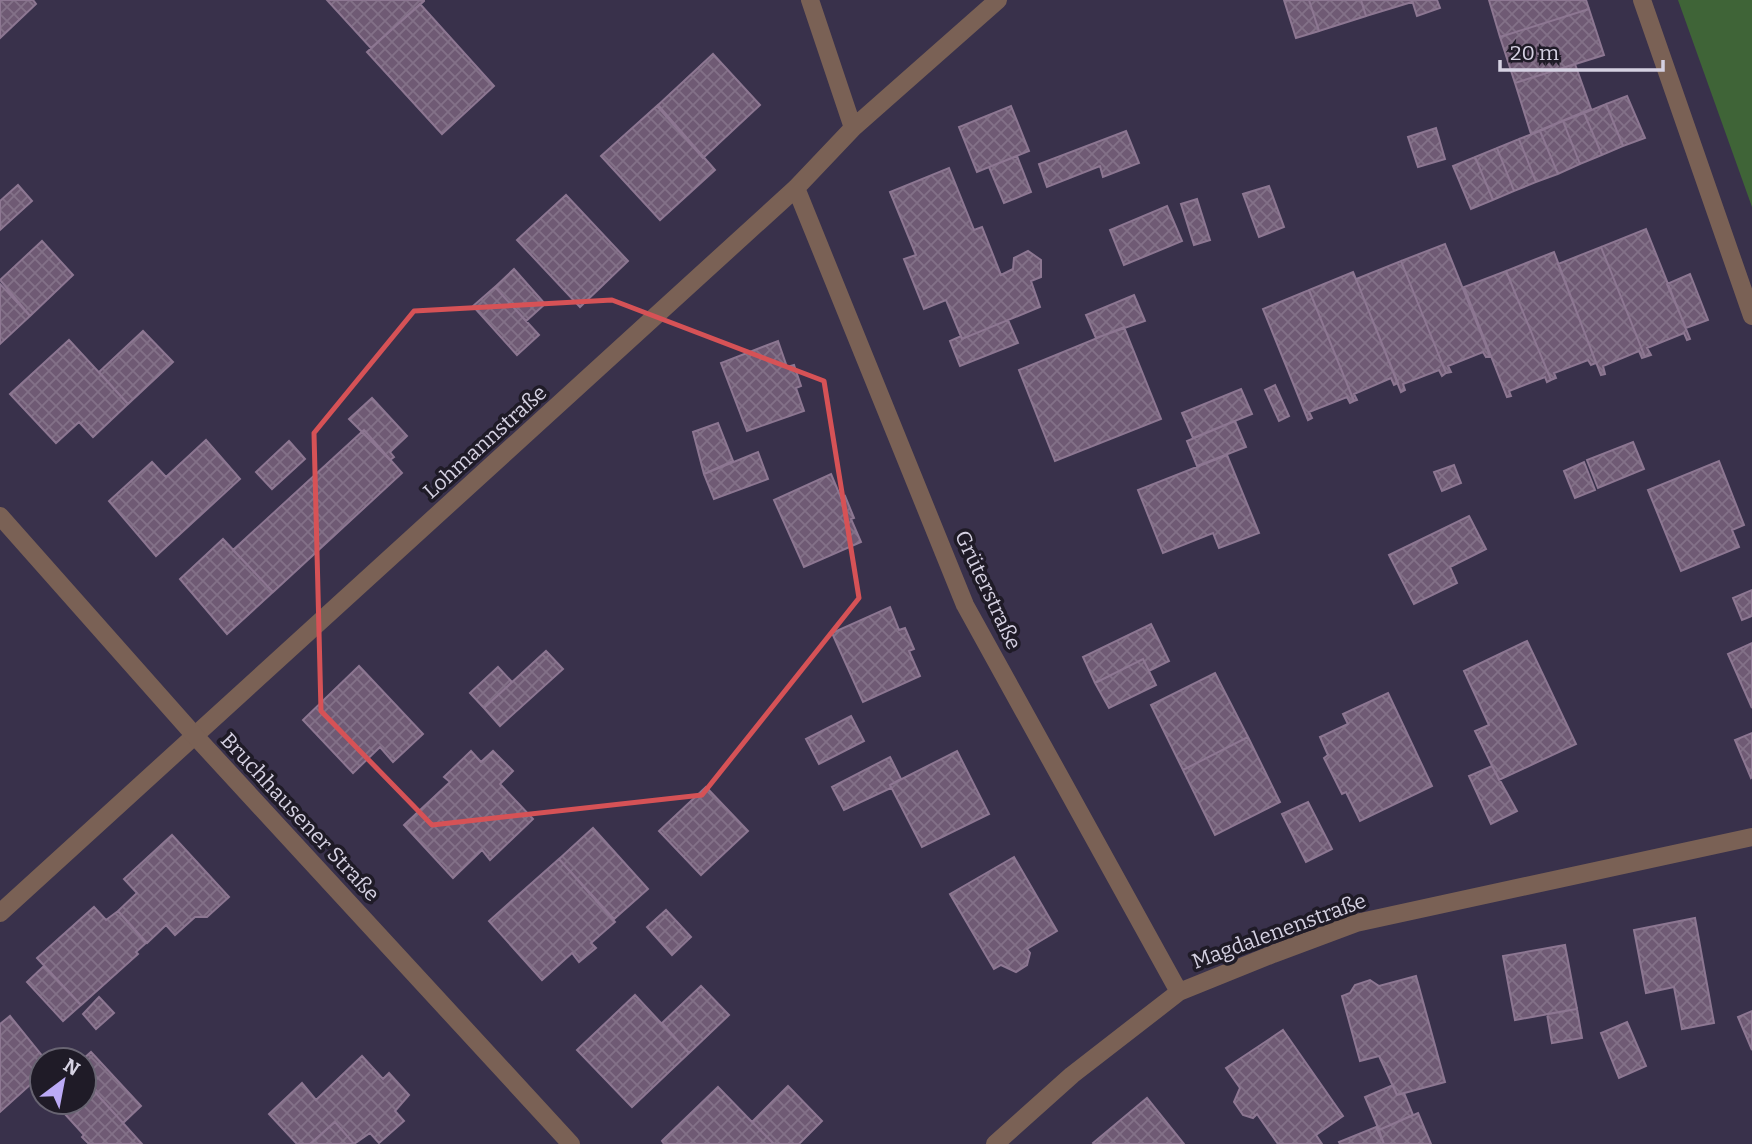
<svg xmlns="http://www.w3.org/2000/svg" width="1752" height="1144" viewBox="0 0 1752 1144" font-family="Bitter,serif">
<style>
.grass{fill:#3f6437}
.building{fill:url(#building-cross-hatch);stroke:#8d7792;stroke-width:2}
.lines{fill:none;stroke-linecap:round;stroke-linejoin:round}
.minor{stroke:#7a6155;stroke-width:18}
.tertiary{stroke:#7a6155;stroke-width:18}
.marked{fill:none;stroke:#d65256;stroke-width:5;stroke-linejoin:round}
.labels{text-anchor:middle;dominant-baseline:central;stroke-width:7;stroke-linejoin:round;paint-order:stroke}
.street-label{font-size:21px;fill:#d5d1e2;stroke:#1f1b27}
</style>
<defs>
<pattern id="building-cross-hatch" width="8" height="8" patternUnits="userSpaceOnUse" patternTransform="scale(1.75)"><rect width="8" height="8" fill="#6f5a74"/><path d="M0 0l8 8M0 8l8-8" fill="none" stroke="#837188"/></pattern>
</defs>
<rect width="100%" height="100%" fill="#39314b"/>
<!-- grass -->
<path class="grass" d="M 1678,0 L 1752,0 L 1752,207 Z"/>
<!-- building -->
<path class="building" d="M 0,0 L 33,0 L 36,4 L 0,38 Z
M 327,0 L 424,0 L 424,1 L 371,48 Z
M 1284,0 L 1309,0 L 1319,31 L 1296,38 Z
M 1309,0 L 1361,0 L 1366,16 L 1319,31 Z
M 1361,0 L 1412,0 L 1412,2 L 1366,16 Z
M 1412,0 L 1437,0 L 1440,8 L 1417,16 Z
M 1489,0 L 1586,0 L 1589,9 L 1500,37 Z
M 420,4 L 494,86 L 442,134 L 367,52 Z
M 1589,9 L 1604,55 L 1515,83 L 1500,37 Z
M 713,54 L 760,105 L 703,158 L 657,106 Z
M 1575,64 L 1591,109 L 1531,134 L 1515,83 Z
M 1627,96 L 1645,138 L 1623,146 L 1606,104 Z
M 1606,104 L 1623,146 L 1602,155 L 1584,113 Z
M 658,105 L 715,170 L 660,220 L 601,156 Z
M 1011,106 L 1029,151 L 977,172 L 959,127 Z
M 1584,113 L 1602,155 L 1580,164 L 1563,121 Z
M 1563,121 L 1580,164 L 1558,174 L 1540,131 Z
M 1436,128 L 1445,159 L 1418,167 L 1408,137 Z
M 1126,131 L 1139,163 L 1103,177 L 1100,166 L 1047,187 L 1039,164 Z
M 1540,131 L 1558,174 L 1536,182 L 1519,139 Z
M 1519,139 L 1536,182 L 1514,191 L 1497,148 Z
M 1497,148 L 1514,191 L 1493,200 L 1475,157 Z
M 1017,156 L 1031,192 L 1004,203 L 989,167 Z
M 1475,157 L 1493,200 L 1471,209 L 1453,166 Z
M 949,168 L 974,230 L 982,227 L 1001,275 L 1013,269 L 1014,258 L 1028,251 L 1041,260 L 1041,277 L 1031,281 L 1040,307 L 962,339 L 946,300 L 924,309 L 904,259 L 916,255 L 890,192 Z
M 18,185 L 32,201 L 0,230 L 0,201 Z
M 1269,186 L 1284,227 L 1259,237 L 1243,194 Z
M 566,195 L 628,261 L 580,307 L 517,240 Z
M 1197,199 L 1210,240 L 1194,245 L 1181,204 Z
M 1167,206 L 1182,241 L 1124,265 L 1110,230 Z
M 1646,229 L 1690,339 L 1687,340 L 1684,333 L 1647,348 L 1651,355 L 1645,357 L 1601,247 Z
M 42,241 L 73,275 L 30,316 L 0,280 Z
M 1445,244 L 1490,356 L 1486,357 L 1483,352 L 1448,366 L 1451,372 L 1446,373 L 1401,261 Z
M 1601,247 L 1645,357 L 1642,358 L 1639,351 L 1603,366 L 1605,374 L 1601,375 L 1558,264 Z
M 1554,252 L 1596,363 L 1591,365 L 1588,360 L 1554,373 L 1556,378 L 1551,380 L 1506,271 Z
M 1401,261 L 1446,373 L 1442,376 L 1439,370 L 1403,384 L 1405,390 L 1401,392 L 1356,279 Z
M 514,269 L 545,304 L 526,321 L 495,287 Z
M 1506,271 L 1551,380 L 1547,382 L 1545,377 L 1509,391 L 1511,396 L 1507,397 L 1464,287 Z
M 1353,272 L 1398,383 L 1394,385 L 1391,378 L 1354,394 L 1357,400 L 1354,401 L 1309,290 Z
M 1690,274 L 1708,320 L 1686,328 L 1667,284 Z
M 0,284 L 30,316 L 0,344 Z
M 495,287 L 539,335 L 517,355 L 473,306 Z
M 1309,290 L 1354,401 L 1350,403 L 1347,397 L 1309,412 L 1312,418 L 1308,420 L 1263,309 Z
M 1134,295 L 1145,321 L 1096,338 L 1086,315 Z
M 1008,320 L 1018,343 L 960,366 L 950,341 L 961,336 L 962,339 Z
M 1124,327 L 1161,419 L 1055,461 L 1019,370 Z
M 143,331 L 173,362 L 128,404 L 99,372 Z
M 69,340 L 128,404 L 93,437 L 79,422 L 56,443 L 10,394 Z
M 778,341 L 787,367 L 794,365 L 801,386 L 796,388 L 804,411 L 747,431 L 721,363 Z
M 1275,385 L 1289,416 L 1279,421 L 1265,390 Z
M 1241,389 L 1252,414 L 1193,438 L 1182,413 Z
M 372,398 L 407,436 L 390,452 L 394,457 L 390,460 L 349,419 Z
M 1235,421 L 1246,447 L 1197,466 L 1187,441 Z
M 718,423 L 733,461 L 704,474 L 693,432 Z
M 364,430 L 402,473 L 273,592 L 233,550 Z
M 206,440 L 240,479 L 156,556 L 109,501 L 152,462 L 166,477 Z
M 289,441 L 305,459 L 272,489 L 256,472 Z
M 1633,442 L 1644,469 L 1598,488 L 1587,460 Z
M 758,452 L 768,479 L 714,499 L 704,474 Z
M 1227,455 L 1259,533 L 1219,548 L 1213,533 L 1163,553 L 1138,490 Z
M 1719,461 L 1744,525 L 1732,530 L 1739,547 L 1681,571 L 1648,490 Z
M 1584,462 L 1595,490 L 1575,498 L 1564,471 Z
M 1454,465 L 1461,483 L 1442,491 L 1434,472 Z
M 831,474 L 841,498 L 845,496 L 854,518 L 851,519 L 861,542 L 804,567 L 774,500 Z
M 1469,516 L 1486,549 L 1450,567 L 1457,583 L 1414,604 L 1389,555 Z
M 223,539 L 273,592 L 227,634 L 180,579 Z
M 1752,590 L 1752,616 L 1742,620 L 1733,598 Z
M 890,607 L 899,630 L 905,628 L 914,649 L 909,651 L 920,676 L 863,702 L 832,633 Z
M 1151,624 L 1169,661 L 1149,671 L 1143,659 L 1095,683 L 1083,657 Z
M 1527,641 L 1576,744 L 1499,780 L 1475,731 L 1489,725 L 1464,671 Z
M 1752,643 L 1752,708 L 1728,654 Z
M 546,651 L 563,669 L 500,726 L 484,708 Z
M 1143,659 L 1156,685 L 1109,708 L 1095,683 Z
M 359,666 L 423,734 L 393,762 L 380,747 L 353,773 L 303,720 Z
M 498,667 L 512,682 L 484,708 L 470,693 Z
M 1215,673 L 1248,737 L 1183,770 L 1151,705 Z
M 1388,693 L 1432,786 L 1360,821 L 1346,792 L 1342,794 L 1324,758 L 1328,755 L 1320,737 L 1348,724 L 1343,714 Z
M 851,716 L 864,741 L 819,764 L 806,739 Z
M 1752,733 L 1752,777 L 1751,778 L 1735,740 Z
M 1248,737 L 1280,802 L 1215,835 L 1183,770 Z
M 471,751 L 481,762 L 493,751 L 513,771 L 500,784 L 533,819 L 490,860 L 482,850 L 453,878 L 404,825 L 450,782 L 444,777 Z
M 957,751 L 989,814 L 922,847 L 890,785 Z
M 890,757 L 901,779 L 890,785 L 891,788 L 844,810 L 832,787 Z
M 1492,766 L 1517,811 L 1491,824 L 1469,776 Z
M 706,787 L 748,831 L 701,875 L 659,831 Z
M 1308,802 L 1332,849 L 1306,862 L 1282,814 Z
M 593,828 L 648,889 L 614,919 L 559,859 Z
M 172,835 L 229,897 L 207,917 L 195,917 L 175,935 L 166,925 L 147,943 L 118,911 L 137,893 L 124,879 Z
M 1014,857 L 1057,931 L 1027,949 L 1030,953 L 1027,965 L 1016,972 L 1001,965 L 994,969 L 950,894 Z
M 559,859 L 615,922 L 591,943 L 596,948 L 579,962 L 572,953 L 542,980 L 489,921 Z
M 94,907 L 106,920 L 118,911 L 146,943 L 136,952 L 138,954 L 81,1005 L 37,958 Z
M 666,910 L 691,937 L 672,955 L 647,927 Z
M 1695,918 L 1714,1023 L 1682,1029 L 1674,987 L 1646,993 L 1634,930 Z
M 1565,945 L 1577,1009 L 1515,1020 L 1503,956 Z
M 44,966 L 81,1005 L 63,1021 L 27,982 Z
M 1416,976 L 1445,1082 L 1397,1095 L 1379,1056 L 1360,1061 L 1342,996 L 1350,993 L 1355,985 L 1370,980 L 1379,986 Z
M 701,986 L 729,1015 L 689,1053 L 662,1023 Z
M 635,995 L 689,1053 L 632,1107 L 577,1050 Z
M 99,997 L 114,1013 L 96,1029 L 83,1014 Z
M 1577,1009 L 1582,1038 L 1552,1043 L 1547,1014 Z
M 1752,1011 L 1752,1050 L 1738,1017 Z
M 10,1016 L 44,1058 L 37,1064 L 42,1074 L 0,1112 L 0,1024 Z
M 1627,1022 L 1646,1066 L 1619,1078 L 1601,1033 Z
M 1283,1030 L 1343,1116 L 1316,1135 L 1322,1144 L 1278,1144 L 1257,1114 L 1253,1118 L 1243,1115 L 1234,1102 L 1240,1088 L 1226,1068 Z
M 91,1052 L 141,1106 L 123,1123 L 84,1080 L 82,1060 Z
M 362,1056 L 383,1079 L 389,1073 L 409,1095 L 395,1111 L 404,1121 L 379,1143 L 370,1133 L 354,1144 L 335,1122 L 310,1144 L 297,1144 L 269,1114 L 302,1083 L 316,1100 Z
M 84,1080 L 123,1123 L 142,1144 L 89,1144 L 82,1137 L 84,1135 L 54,1102 L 84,1102 Z
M 1393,1085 L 1397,1095 L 1404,1093 L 1413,1115 L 1379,1130 L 1365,1097 Z
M 788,1086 L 822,1121 L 799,1144 L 774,1144 L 752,1122 Z
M 718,1087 L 752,1122 L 774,1144 L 664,1144 L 662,1141 Z
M 1147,1098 L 1184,1144 L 1094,1144 L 1093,1143 Z
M 1418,1113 L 1431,1144 L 1384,1144 L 1379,1130 Z
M 335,1122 L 354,1144 L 310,1144 Z
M 1376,1127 L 1384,1144 L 1340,1144 L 1339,1142 Z"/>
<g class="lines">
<!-- minor -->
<path class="minor" d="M 810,0 L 853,128
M 1642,0 L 1752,316
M 796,188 L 965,605 L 1179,992
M 0,913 L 796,188 L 853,128 L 998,0
M 995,1144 L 1072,1075 L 1179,992 L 1273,954 L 1356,923 L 1752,837"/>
<!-- tertiary -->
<path class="tertiary" d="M 0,516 L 196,737 L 571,1144"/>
</g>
<!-- marked area -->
<path class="marked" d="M 612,300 L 824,381 L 859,598 L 702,795 L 432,825 L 321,711 L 314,433 L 414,311 Z"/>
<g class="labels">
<!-- street labels -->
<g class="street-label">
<text transform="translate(485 442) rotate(-42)">Lohmannstraße</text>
<text transform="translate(988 590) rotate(65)">Grüterstraße</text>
<text transform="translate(300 817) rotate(47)">Bruchhausener Straße</text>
<text transform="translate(1279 931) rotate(-20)">Magdalenenstraße</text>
</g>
</g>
<!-- north arrow -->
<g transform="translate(63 1081) rotate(32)"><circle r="33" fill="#1f1b27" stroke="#686472" stroke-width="2"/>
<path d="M0-5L12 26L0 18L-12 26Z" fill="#bbaaf6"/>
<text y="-10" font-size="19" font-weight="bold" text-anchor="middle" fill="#d5d1e2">N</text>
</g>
<!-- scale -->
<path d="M1500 60v10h163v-10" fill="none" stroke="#d5d1e2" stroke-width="3.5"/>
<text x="1510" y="60" font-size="21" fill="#d5d1e2" stroke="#1f1b27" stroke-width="5" paint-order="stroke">20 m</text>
</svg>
